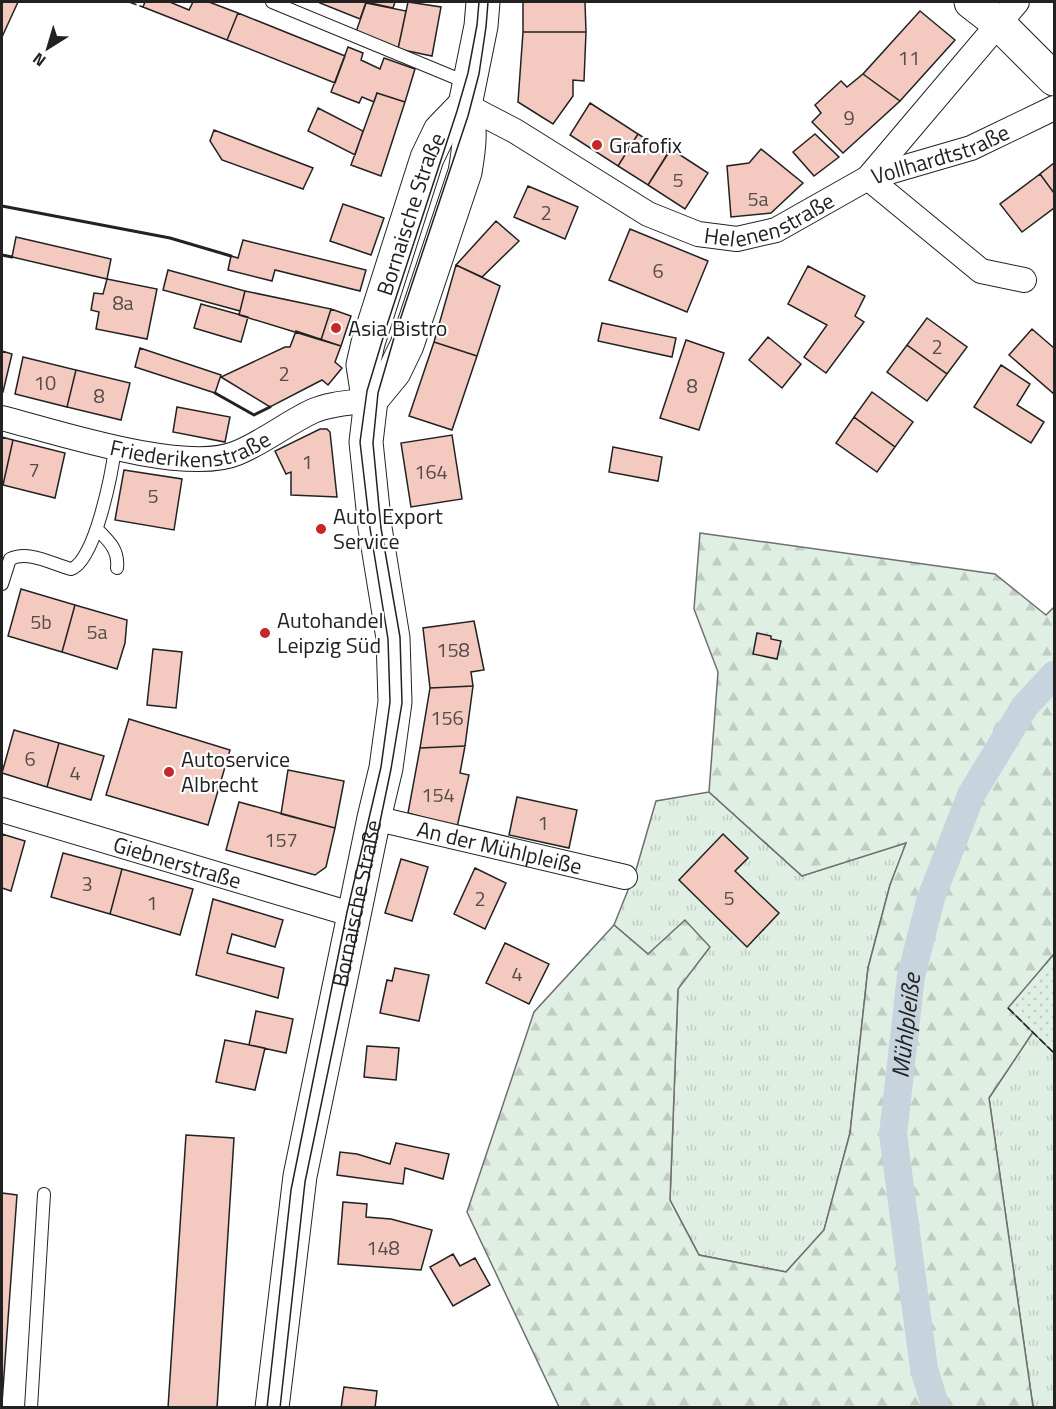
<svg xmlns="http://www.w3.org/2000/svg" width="1056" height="1409" viewBox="0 0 1056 1409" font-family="'Titillium Web',sans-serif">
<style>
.grass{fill:url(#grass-tufts);stroke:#6f6f6f;stroke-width:1.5}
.forest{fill:url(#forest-firs);stroke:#6f6f6f;stroke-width:1.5}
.garden{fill:url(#garden-dots);stroke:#6f6f6f;stroke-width:1.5}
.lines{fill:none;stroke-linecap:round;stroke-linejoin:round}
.canal{stroke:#c7d3dd;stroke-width:28}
.building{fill:#f3c9c0;stroke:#222;stroke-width:1.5}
.service-casing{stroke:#222;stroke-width:14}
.minor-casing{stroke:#222;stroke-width:26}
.secondary-casing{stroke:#222;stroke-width:35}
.service{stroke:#fff;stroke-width:12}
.minor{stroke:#fff;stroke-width:24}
.secondary{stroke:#fff;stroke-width:33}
.tram{stroke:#222;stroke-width:1.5}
.fence{stroke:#222;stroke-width:1.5;stroke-dasharray:8 3;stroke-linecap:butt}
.wall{stroke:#222;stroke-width:3}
.poi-dot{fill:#c62828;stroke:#fff;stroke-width:2}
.labels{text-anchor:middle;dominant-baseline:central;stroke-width:4.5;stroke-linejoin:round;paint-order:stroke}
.number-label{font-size:20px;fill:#564c4a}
.poi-label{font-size:22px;fill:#222;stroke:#fff;text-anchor:start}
.street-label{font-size:22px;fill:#222;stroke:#fff}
.water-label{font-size:24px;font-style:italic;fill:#222;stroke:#fff}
</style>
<defs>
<pattern id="grass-tufts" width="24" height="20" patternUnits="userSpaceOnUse" patternTransform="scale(1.5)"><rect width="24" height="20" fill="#e0efe3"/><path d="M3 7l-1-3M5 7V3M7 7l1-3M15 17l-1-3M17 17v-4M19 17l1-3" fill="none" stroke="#c0cdc2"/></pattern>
<pattern id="forest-firs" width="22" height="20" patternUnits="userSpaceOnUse" patternTransform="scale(1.5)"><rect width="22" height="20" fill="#e0efe3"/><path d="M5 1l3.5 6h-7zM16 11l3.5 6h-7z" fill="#c0cdc2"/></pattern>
<pattern id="garden-dots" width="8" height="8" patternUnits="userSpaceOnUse" patternTransform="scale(1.5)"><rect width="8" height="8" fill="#e0efe3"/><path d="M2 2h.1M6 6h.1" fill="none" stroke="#c0cdc2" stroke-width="1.8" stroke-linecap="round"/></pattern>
</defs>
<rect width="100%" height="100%" fill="#fff"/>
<!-- grass -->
<path class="grass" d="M 709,792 L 802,876 L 907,842 L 890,885 L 868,968 L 850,1133 L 824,1230 L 786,1272 L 699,1255 L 670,1200 L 678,988 L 648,954 L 614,925 L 636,870 L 656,801 Z
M 1033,1032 L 1054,1053 L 1054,1407 L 1033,1407 L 989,1098 Z"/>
<!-- forest -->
<path class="forest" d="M 700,533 L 995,574 L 1046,615 L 1054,607 L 1054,954 L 1009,1008 L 1033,1032 L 989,1098 L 1033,1407 L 559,1407 L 467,1212 L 534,1012 L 614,925 L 648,954 L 685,920 L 710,947 L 678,989 L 670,1200 L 699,1255 L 786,1272 L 824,1230 L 850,1133 L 868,968 L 890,885 L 906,843 L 802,876 L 709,792 L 718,672 L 694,609 Z"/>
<!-- garden -->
<path class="garden" d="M 1054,954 L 1054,1053 L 1008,1008 Z"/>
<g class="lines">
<!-- canal -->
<path class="canal" id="s1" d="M 936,1408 L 924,1369 L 893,1134 L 911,976 L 931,898 L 971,795 L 1025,706 L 1054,675"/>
</g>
<!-- building -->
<path class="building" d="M 2,2 L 18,2 L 2,37 Z
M 145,2 L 173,2 L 172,3 L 189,10 L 193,2 L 209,2 L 238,13 L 227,40 L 143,7 Z
M 321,2 L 366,2 L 360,19 L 320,3 Z
M 366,2 L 395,2 L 393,8 Z
M 408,2 L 441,7 L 432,56 L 398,49 Z
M 523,2 L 585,2 L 586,32 L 523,32 Z
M 366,3 L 406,11 L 398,49 L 356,32 Z
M 920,11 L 955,40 L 900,101 L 863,74 Z
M 238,13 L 345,56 L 335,83 L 227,40 Z
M 523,32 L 586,32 L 584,81 L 573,80 L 573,96 L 553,124 L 518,102 Z
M 348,47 L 363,53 L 361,60 L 380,69 L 384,58 L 415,69 L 405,102 L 377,93 L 374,102 L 362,97 L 359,103 L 331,92 Z
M 863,74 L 900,101 L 843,153 L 812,122 L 821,113 L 815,105 L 841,81 L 847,87 Z
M 377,93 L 405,102 L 381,176 L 351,165 Z
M 590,103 L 638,134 L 618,166 L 570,135 Z
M 318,108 L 363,131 L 355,155 L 308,131 Z
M 214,130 L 313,168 L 303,189 L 222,160 L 210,141 Z
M 638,134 L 668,153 L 648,185 L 618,166 Z
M 815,134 L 839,157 L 814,176 L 793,152 Z
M 671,149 L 708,173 L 685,209 L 648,185 Z
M 761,149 L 803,183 L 771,213 L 731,217 L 727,166 L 749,163 Z
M 1054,163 L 1054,193 L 1040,174 Z
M 1040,174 L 1054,193 L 1054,208 L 1022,232 L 1000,204 Z
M 528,186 L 578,207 L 565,239 L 514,217 Z
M 343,204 L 384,218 L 371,255 L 330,241 Z
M 496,221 L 519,241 L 482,277 L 456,265 Z
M 630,229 L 708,261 L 687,312 L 609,280 Z
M 16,237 L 111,259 L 107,279 L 12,257 Z
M 243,240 L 366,270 L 360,291 L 275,270 L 272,281 L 228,270 L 231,256 L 238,258 Z
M 456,265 L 500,286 L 477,356 L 434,342 Z
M 808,266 L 865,296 L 855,316 L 864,322 L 826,373 L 804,357 L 827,325 L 788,304 Z
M 168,270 L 245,291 L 240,311 L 163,290 Z
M 107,279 L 157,289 L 147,339 L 96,329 L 99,312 L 91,310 L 94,293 L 103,294 Z
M 245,291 L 331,309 L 321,340 L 239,315 Z
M 201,304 L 248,317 L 241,342 L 194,328 Z
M 331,309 L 351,316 L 341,346 L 321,340 Z
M 927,318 L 967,347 L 947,374 L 907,345 Z
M 602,323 L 676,338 L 672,357 L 598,341 Z
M 1032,329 L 1054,348 L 1054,394 L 1009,355 Z
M 296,331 L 341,346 L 335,362 L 342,368 L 328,385 L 322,380 L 270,407 L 221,377 L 285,347 L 290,347 Z
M 768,337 L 801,364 L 782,388 L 749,360 Z
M 686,340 L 724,353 L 699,430 L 660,418 Z
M 434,342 L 477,356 L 452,430 L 409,416 Z
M 907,345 L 947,374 L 927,401 L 887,372 Z
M 140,348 L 221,375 L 215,393 L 135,367 Z
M 2,351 L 12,354 L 3,392 L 2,392 Z
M 23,357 L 76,370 L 67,407 L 15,394 Z
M 1001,365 L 1030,384 L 1017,405 L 1044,422 L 1031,443 L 974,407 Z
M 76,370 L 130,383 L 121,420 L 67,407 Z
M 872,392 L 913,422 L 895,447 L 854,417 Z
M 177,407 L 230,417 L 225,442 L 173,432 Z
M 854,417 L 895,447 L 877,472 L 836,443 Z
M 320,429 L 327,429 L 330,432 L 337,497 L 291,495 L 291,472 L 286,474 L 275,451 Z
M 452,435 L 462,499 L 411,507 L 401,443 Z
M 2,437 L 13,440 L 3,485 L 2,485 Z
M 13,440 L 65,453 L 55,498 L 3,485 Z
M 613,447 L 662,457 L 658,481 L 609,472 Z
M 124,470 L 182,479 L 174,530 L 115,520 Z
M 21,589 L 75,605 L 62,652 L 8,636 Z
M 75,605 L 127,620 L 125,643 L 117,669 L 62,652 Z
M 474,621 L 484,670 L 471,672 L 473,686 L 430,688 L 423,628 Z
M 757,633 L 771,636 L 771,639 L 781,641 L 777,659 L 753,654 Z
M 153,649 L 182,652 L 176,708 L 147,705 Z
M 473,686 L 465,746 L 420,748 L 430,688 Z
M 129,719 L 230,750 L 208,825 L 106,795 Z
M 14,730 L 59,743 L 47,787 L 2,773 Z
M 59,743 L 104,756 L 91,800 L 47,787 Z
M 465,746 L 460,773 L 469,775 L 457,827 L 408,813 L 420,748 Z
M 288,770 L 344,781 L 335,828 L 281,814 Z
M 517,797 L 577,810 L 569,848 L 509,835 Z
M 239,802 L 335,828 L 326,867 L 315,875 L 226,850 Z
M 2,834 L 25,841 L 11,891 L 2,888 Z
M 723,834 L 748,858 L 735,871 L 779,913 L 747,947 L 679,880 Z
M 63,853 L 122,869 L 110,914 L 51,897 Z
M 401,859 L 428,867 L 412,921 L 385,913 Z
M 475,868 L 506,883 L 485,929 L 454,914 Z
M 122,869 L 193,889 L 180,935 L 110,914 Z
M 213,899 L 283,920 L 275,947 L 232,934 L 227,953 L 284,968 L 278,998 L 196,975 Z
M 505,943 L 549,964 L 529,1004 L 486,983 Z
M 395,968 L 429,975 L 419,1021 L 380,1013 L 387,980 L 392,981 Z
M 256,1011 L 293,1019 L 286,1053 L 249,1045 Z
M 225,1040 L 265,1048 L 255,1090 L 216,1082 Z
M 367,1046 L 399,1048 L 396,1080 L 364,1077 Z
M 186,1135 L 234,1138 L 217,1408 L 168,1408 Z
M 396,1143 L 449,1154 L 443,1179 L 405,1168 L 403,1184 L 337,1175 L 340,1152 L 357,1154 L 390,1164 Z
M 2,1193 L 17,1195 L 2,1403 Z
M 343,1202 L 367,1204 L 366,1217 L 391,1219 L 432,1230 L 421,1270 L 338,1264 Z
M 453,1254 L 460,1266 L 475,1258 L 490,1285 L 453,1306 L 430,1267 Z
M 344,1387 L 377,1391 L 375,1408 L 341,1408 Z"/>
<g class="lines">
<defs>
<path id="service" d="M 272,2 L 468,83
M 97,529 C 109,541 119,550 117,568
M 2,584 L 10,559 C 29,550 52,564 71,569 C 95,562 112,472 115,448
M 31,1408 L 44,1194"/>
<g id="minor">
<path id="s2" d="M 465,105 L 515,131 L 648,214 L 698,234 L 737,239 L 776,230 L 868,178 L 1017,2"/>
<path id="s3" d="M 868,178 L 971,148 L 1054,108"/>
<path d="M 868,178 L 981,271 L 1024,280"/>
<path id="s4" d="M 2,418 C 56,432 186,475 237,453 C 264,442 287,423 313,411 C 331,403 352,403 371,400"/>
<path id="s5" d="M 2,810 L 354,915"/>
<path id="s6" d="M 374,818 L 625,877"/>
</g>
<g id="secondary">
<path d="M 971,2 L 998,23 L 1054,79"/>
<path d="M 371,400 L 394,372 L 407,345 L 465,172 C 469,149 472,128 465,105 L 481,26 L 483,2"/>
<path id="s7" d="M 272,1408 L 300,1176 L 374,818 L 386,768 L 395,702 L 393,638 L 375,528 L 366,442 L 371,400 L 367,391 L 363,365 L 368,343 L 427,158 L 440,131 L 465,105"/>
</g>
</defs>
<!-- service casing -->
<use href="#service" class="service-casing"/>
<!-- minor casing -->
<use href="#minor" class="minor-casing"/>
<!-- secondary casing -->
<use href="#secondary" class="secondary-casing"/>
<!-- service -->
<use href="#service" class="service"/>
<!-- minor -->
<use href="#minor" class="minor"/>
<!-- secondary -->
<use href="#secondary" class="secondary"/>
<!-- tram -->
<path class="tram" d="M 267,1408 L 291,1190 L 347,912 L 381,767 L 390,702 L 388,639 L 370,528 L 360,442 L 367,391 L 386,328 L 457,111 L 468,73 L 477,25 L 479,2
M 280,1408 L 305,1182 L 391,769 L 402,703 L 400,637 L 381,528 L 373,443 L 378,393 L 394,338 L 468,116 L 479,74 L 486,27 L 488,2"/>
<!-- fence -->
<path class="fence" d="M 129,2 L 143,7
M 1008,1008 L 1054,1053"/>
<!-- wall -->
<path class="wall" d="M 2,206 L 170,238 L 231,256
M 2,255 L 12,257
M 215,393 L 254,415 L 270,407"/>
</g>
<!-- markers -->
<g class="poi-dot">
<circle cx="597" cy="145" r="6"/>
<circle cx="336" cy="328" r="6"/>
<circle cx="321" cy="529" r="6"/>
<circle cx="265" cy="633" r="6"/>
<circle cx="169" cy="772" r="6"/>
</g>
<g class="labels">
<!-- number labels -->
<g class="number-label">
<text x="909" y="57">11</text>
<text x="849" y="117">9</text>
<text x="678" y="179">5</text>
<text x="758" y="198">5a</text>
<text x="546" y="212">2</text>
<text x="658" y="270">6</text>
<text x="123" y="302">8a</text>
<text x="937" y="346">2</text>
<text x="284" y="373">2</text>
<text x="45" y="382">10</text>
<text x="692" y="385">8</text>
<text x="99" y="395">8</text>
<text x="307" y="461">1</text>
<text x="34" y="469">7</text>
<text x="431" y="471">164</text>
<text x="153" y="495">5</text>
<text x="41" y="621">5b</text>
<text x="97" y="631">5a</text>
<text x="453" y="649">158</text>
<text x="447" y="717">156</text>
<text x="30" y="758">6</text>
<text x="75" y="772">4</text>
<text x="438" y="794">154</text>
<text x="543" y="822">1</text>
<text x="281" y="839">157</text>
<text x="87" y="883">3</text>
<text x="729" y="897">5</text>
<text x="480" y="898">2</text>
<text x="152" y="902">1</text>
<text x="517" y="973">4</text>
<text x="383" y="1247">148</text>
</g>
<!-- poi labels -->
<g class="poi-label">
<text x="609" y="145">Grafofix</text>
<text x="348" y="328">Asia Bistro</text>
<text x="333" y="516">Auto Export<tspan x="333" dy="25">Service</tspan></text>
<text x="277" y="620">Autohandel<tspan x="277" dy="25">Leipzig Süd</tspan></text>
<text x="181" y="759">Autoservice<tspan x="181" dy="25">Albrecht</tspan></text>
</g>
<!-- street labels -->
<g class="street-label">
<text stroke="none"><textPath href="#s3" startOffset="76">Vollhardtstraße</textPath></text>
<text stroke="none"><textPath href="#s2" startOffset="342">Helenenstraße</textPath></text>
<text stroke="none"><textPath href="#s7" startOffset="1216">Bornaische Straße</textPath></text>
<text stroke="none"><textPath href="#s4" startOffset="194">Friederikenstraße</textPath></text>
<text stroke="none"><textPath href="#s6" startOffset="129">An der Mühlpleiße</textPath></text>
<text stroke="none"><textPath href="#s5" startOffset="183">Giebnerstraße</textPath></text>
<text stroke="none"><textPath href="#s7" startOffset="512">Bornaische Straße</textPath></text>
</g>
<!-- water labels -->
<g class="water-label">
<text stroke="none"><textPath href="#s1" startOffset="387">Mühlpleiße</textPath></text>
</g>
</g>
<!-- border -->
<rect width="1056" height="1409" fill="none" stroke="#222222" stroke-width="6"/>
<!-- north arrow -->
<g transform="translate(48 48) rotate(217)" stroke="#ffffff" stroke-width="4.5" paint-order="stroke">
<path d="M0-4.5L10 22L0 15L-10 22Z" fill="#222222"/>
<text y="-9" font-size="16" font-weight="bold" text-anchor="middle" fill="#222222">N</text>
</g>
</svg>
